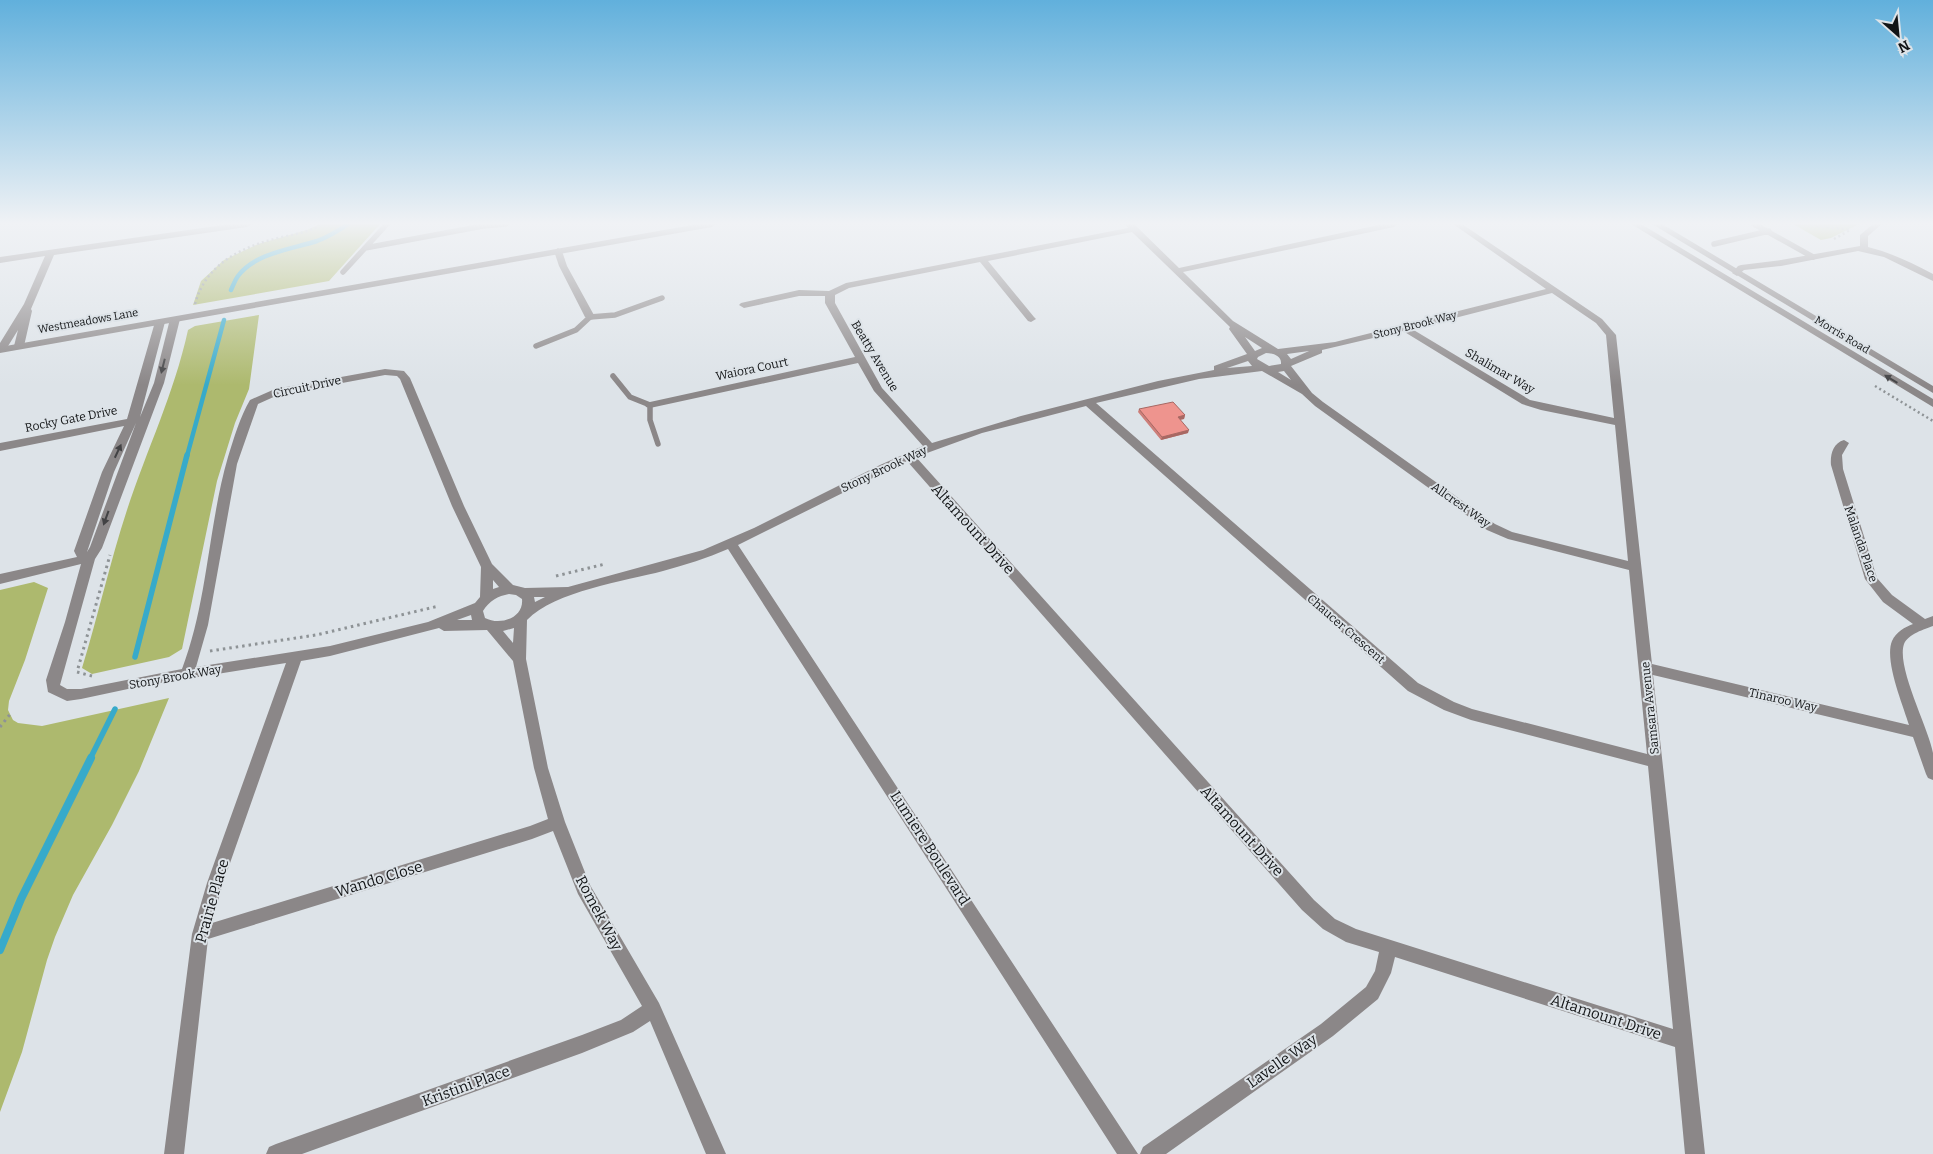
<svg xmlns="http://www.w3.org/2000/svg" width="1933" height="1154" viewBox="0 0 1933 1154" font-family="Bitter,serif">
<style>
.green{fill:#adb96e}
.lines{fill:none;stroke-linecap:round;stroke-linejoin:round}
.stream-far2{stroke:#37aaca;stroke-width:4.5}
.stream-far1{stroke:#37aaca;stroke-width:5.5}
.stream{stroke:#37aaca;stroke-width:8}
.path-far1{stroke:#8e9396;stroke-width:2.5;stroke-dasharray:2 3;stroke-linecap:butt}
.path{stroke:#8e9396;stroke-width:3;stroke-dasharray:2.5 4;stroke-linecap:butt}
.service{stroke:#8b8788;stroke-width:5.5}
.minor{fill:#8b8788;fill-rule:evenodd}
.tertiary{fill:#8b8788;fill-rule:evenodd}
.wall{fill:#cd7f7a}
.shaded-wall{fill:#a76863}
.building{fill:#ee948e;stroke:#a76863}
.oneway{fill:#424244}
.labels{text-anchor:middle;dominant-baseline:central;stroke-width:4;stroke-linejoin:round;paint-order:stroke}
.far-street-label{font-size:11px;fill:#121416;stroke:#dde3e8}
.street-label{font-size:12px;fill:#121416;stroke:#dde3e8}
.near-street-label{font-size:15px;fill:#121416;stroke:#dde3e8}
</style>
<rect width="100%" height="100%" fill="#dde3e8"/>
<!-- green -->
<path class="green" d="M 320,224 L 380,224 L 329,281 L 193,305 L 201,281 L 224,260 L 258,244 L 307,230 Z
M 1793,224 L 1859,224 L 1831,238 L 1821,240 Z
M 259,315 L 249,389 L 235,423 L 217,481 L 182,649 L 169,657 L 92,674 L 82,668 C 98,616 110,562 127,510 C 147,449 174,394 188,330 L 195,326 Z
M 34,582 L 48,588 L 25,660 L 9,701 L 8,710 L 13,720 L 18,723 L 42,726 L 169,698 L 139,771 L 112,825 L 73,895 L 55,937 L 47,960 L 22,1052 L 0,1112 L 0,590 Z"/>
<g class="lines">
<!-- stream-far2 -->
<path class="stream-far2" d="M 231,290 C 233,286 235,280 238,276 C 255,253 292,249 317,241 C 328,237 338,231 348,224
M 187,456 L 224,320"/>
<!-- stream-far1 -->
<path class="stream-far1" d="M 135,657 L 187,455
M 90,759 L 115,709"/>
<!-- stream -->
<path class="stream" d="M 0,950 L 21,899 L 91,758"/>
<!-- path-far1 -->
<path class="path-far1" d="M 1802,224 L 1851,230
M 1834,239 L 1850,230
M 195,304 C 206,263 243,246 282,237 C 296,234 309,232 322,224
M 1875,386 L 1933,421"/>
<!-- path -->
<path class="path" d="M 556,576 L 605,564
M 210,651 L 316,635 L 439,606
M 92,676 L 77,672 L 110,555
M 0,727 L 11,713"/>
<!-- service -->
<path class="service" d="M 484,224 L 483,226 L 506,224
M 1754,224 L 1813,257
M 1714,244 L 1769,231
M 365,248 L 483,226
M 343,272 L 387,224
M 536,346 L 576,330 L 590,317 L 615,315 L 662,298
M 613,376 L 630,397 L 650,405 L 650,420 L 658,444"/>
<!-- minor -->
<path class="minor" d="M 230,224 L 251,224 L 247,227 L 54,255 L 31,309 L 32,311 L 24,346 L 19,349 L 14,346 L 18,330 L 5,351 L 0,352 L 0,343 L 24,304 L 45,256 L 0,263 L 0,257 Z
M 1125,224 L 1134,224 L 1179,268 L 1383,224 L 1398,224 L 1394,227 L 1183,272 L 1233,321 L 1278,349 L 1335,342 L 1546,289 L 1453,224 L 1462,224 L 1602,319 L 1616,335 L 1652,664 L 1909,725 C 1903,705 1884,660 1892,641 C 1896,632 1905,627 1913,624 L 1883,602 L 1865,579 L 1831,465 C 1830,455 1833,443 1844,440 L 1849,443 L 1842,455 L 1843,469 L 1877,578 L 1892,595 L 1925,619 L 1933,616 L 1933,626 C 1925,629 1908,634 1904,644 C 1896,667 1929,729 1933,753 C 1933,762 1933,772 1933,780 L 1928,778 L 1926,774 L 1913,737 L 1653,675 L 1705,1154 L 1685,1154 L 1675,1047 L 1395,957 L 1391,973 L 1378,999 L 1333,1036 L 1166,1154 L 1140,1154 L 1143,1147 L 1321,1024 L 1366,987 L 1375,971 L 1379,952 L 1346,942 L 1323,929 L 1302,910 L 907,461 L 738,545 L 1138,1154 L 1117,1154 L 728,549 C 707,558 685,565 663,571 C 625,581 555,591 527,620 L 526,659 L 548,768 L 565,822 L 590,885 L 659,1003 L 726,1154 L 706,1154 L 650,1021 L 633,1032 L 582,1053 L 302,1154 L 266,1154 L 269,1147 L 276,1144 L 582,1035 L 621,1020 L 642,1006 L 578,894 L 553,831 L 532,839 L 208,939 L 184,1154 L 164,1154 L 192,934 L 207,883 L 286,663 L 142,686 L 81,699 L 67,701 L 48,692 L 46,680 L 65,622 L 81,564 L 0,584 L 0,574 L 77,557 L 74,551 L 102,472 L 124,426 L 0,451 L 0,443 L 127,419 L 155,322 L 160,319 L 165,322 L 140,417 L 154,383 L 170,319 L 172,317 L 178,317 L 180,319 L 164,383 L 102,548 L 95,559 L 60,685 L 67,689 L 81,689 L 182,669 C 208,601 208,526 228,457 C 234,438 240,417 250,400 L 275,389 L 385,369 L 404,371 L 410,378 L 464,506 L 492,564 L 513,585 L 525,588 L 568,587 L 703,550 L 754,528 L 880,465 L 923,446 L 874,391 L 858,363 L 650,408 L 646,407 L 645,405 L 646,403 L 650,402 L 855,357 L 825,303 L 825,296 L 799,296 L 744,308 L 739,305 L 741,303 L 799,290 L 829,291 L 846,283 L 1128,228 ZM 1132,232 L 1230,327 L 1229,329 L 1247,354 L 1214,366 L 1214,370 L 1158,381 L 1021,416 L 932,443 L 882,388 L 835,303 L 835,295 L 849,288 L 980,262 L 1028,321 L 1031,322 L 1036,319 L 1034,317 L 988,261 ZM 1552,293 L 1596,323 L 1606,335 L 1614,418 L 1530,400 L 1412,329 ZM 1403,331 L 1522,404 L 1541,410 L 1615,425 L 1628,561 L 1512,532 L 1495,524 L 1323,402 L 1312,393 L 1291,366 L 1322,353 L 1322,350 ZM 1245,337 L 1262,348 L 1255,351 ZM 1309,351 L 1291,359 L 1287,354 ZM 1266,353 C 1273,353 1282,356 1281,364 L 1269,366 L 1257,359 L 1258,357 ZM 1248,361 L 1252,366 L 1227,368 ZM 1262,371 L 1302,394 L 1315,406 L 1487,530 L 1508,539 L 1629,570 L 1647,754 L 1472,709 L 1454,702 L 1418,683 L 1096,403 L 1199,379 ZM 1284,371 L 1291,380 L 1278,372 ZM 385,375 L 397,376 L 400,379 L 452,506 L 481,567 L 480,597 L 475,603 L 428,622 L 330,646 L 196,667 L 208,625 L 237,464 L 258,404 L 278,395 ZM 1086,406 L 1408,691 L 1444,710 L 1471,720 L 1648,766 L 1673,1029 L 1356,929 L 1335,919 L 1314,900 L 916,457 L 982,433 ZM 136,423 L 90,547 L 87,552 L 114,472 ZM 493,580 L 499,587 L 493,589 ZM 509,594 L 516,595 L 522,599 C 524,618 500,626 485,618 L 483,611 C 489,601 498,596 509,594 ZM 534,597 L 545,597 L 535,602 ZM 471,615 L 472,620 L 457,620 ZM 439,628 L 444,631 L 487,630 L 513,661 L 534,768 L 548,819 L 530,826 L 212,923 L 223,883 L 301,661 L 330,656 ZM 514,628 L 513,643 L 503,631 Z
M 1873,224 L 1882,224 L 1868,236 L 1868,247 C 1892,253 1912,263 1933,274 L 1933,281 L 1884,257 L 1858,251 L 1781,266 L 1744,270 L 1737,276 L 1732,273 L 1738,266 L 1741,265 L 1781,260 L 1860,246 L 1860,235 Z
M 558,248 L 562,251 L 567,266 L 595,317 L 593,319 L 590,320 L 585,317 L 559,266 L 554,251 Z"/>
<!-- tertiary -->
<path class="tertiary" d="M 698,224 L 716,224 L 712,227 L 0,353 L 0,347 Z
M 1631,224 L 1641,224 L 1933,399 L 1933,407 Z
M 1652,224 L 1662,224 L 1933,386 L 1933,393 Z"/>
</g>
<!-- wall -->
<path class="wall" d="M 1139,409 L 1185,415 L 1184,419 L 1180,420 L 1188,433 L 1161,440 L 1138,412 Z"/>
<!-- shaded-wall -->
<path class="shaded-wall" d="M 1185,415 L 1184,419 L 1177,420 L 1178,417 Z
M 1189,430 L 1188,433 L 1161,440 L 1162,437 Z"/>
<!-- building -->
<path class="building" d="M 1173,402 L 1185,415 L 1178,417 L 1189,430 L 1162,437 L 1139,409 Z"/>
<!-- one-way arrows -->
<defs><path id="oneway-solid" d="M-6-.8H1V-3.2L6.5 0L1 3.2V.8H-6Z" transform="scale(1.25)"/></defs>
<g class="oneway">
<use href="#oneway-solid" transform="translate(163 366) rotate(104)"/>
<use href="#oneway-solid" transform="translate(1891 379) rotate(-149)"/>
<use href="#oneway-solid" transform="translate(118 451) rotate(-65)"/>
<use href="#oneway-solid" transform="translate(106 518) rotate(110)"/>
</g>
<!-- sky -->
<linearGradient id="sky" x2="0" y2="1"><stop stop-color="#61b0dc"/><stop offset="0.58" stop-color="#f0f2f5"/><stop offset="1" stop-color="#f0f2f5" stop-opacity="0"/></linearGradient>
<rect width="1933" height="385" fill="url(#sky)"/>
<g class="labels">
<!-- far-street labels -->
<g class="far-street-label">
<text transform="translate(88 321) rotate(-10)">Westmeadows Lane</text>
<text transform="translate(1415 325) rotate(-14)">Stony Brook Way</text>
<text transform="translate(1842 335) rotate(31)">Morris Road</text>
</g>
<!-- street labels -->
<g class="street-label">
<text transform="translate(875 356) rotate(59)">Beatty Avenue</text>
<text transform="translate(752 369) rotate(-12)">Waiora Court</text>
<text transform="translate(1500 371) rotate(30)">Shalimar Way</text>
<text transform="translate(307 387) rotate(-12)">Circuit Drive</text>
<text transform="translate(71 419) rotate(-11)">Rocky Gate Drive</text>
<text transform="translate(884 469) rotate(-25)">Stony Brook Way</text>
<text transform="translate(1461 505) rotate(35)">Allcrest Way</text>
<text transform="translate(1861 544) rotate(71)">Malanda Place</text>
<text transform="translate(1346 629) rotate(41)">Chaucer Crescent</text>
<text transform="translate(175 677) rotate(-10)">Stony Brook Way</text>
<text transform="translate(1783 700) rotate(13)">Tinaroo Way</text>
<text transform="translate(1650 708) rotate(-96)">Samsara Avenue</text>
</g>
<!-- near-street labels -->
<g class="near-street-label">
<text transform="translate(973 529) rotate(48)">Altamount Drive</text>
<text transform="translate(1242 831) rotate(48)">Altamount Drive</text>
<text transform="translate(930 848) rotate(57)">Lumiere Boulevard</text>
<text transform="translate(379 879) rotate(-17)">Wando Close</text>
<text transform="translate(212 901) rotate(-74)">Prairie Place</text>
<text transform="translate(599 913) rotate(62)">Romek Way</text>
<text transform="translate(1606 1017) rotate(18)">Altamount Drive</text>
<text transform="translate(1282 1061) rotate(-35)">Lavelle Way</text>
<text transform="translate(466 1086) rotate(-20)">Kristini Place</text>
</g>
</g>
<!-- north arrow -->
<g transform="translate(1898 35) rotate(153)" stroke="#dde3e8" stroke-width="4" paint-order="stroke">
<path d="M0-4L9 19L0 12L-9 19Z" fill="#121416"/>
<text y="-8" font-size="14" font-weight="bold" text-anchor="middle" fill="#121416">N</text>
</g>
</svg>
